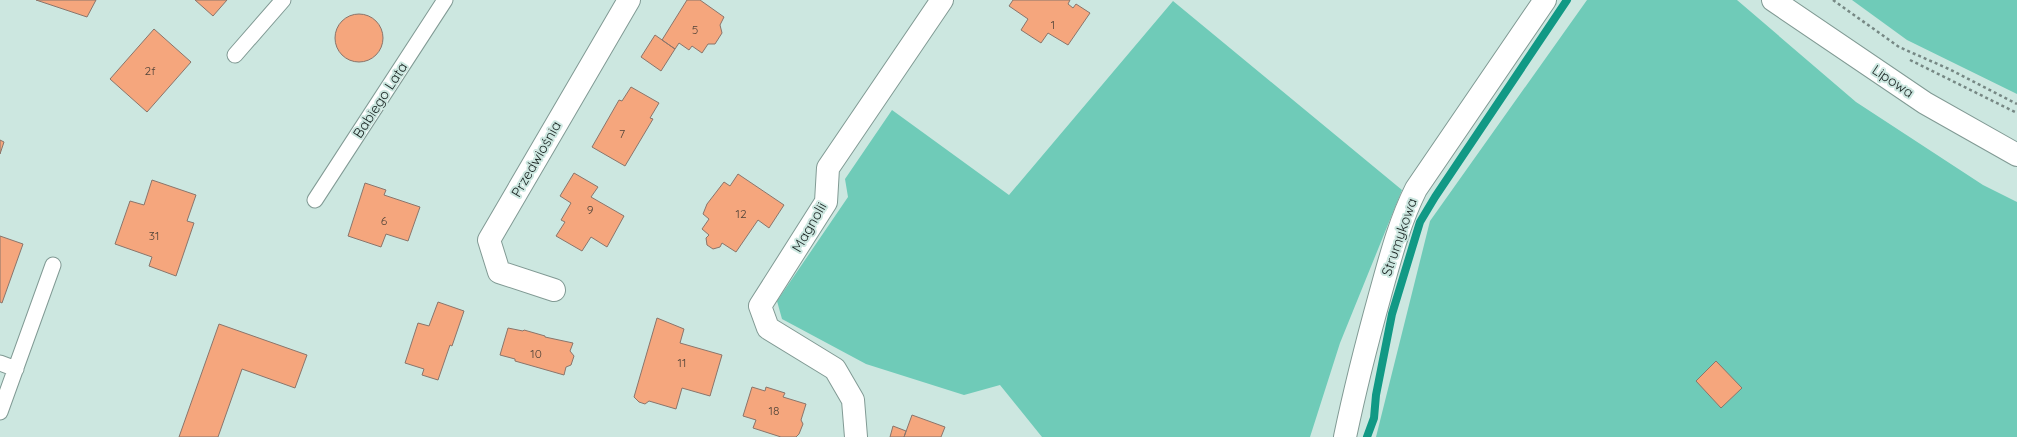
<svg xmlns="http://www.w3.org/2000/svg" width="2017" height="437" viewBox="0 0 2017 437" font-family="Quicksand,sans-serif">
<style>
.green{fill:#6fcbb8}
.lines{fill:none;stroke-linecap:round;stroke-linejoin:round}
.stream{stroke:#119985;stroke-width:8}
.building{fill:#f5a67d;stroke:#8a756b}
.service-casing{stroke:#819a94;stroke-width:17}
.minor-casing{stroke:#819a94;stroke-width:24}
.tertiary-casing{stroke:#819a94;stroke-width:24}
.path{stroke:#768884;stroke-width:2.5;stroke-dasharray:3 3;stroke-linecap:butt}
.service{stroke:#fff;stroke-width:15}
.minor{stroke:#fff;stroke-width:22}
.tertiary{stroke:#fff;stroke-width:22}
.labels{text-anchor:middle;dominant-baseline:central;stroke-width:4;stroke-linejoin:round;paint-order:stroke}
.number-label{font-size:12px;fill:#514439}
.street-label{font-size:14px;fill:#1a2422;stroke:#cce7e0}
</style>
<rect width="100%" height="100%" fill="#cce7e0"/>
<!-- green -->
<path class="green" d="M 1587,0 L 1737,0 L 1856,102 L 1983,185 L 2017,202 L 2017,437 L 1376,437 L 1430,221 Z
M 1852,0 L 2017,0 L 2017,94 L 1907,40 Z
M 1173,1 L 1402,190 L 1340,343 L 1310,437 L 1042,437 L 1000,385 L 964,395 L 866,364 L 782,319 L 777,301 L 848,197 L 845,179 L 892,110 L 1009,195 Z"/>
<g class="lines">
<!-- stream -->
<path class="stream" d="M 1367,437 L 1374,418 L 1376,395 L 1392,314 L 1420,222 L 1435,197 L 1567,0"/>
</g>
<!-- building -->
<path class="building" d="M 36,0 L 96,0 L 87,17 Z
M 195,0 L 227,0 L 213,16 Z
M 687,0 L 700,0 L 724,17 L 720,25 L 722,33 L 715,44 L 708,44 L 702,53 L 692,46 L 689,50 L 679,43 L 675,49 L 662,40 Z
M 1013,0 L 1070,0 L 1068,4 L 1073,8 L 1076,4 L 1090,13 L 1068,45 L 1048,33 L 1041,43 L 1021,30 L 1028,19 L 1009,6 Z
M335 38a24 24 0 1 1 48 0a24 24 0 1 1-48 0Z
M 154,29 L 191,62 L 147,112 L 110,79 Z
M 655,35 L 675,49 L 661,71 L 641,57 Z
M 631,87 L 659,103 L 650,118 L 653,119 L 625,166 L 592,147 L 619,100 L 622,101 Z
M 0,140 L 4,142 L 0,154 Z
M 574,173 L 598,187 L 591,197 L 624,216 L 607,247 L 591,237 L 582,251 L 556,236 L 565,222 L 561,220 L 571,203 L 560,196 Z
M 738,174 L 784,205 L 769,228 L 758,220 L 736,252 L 722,243 L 720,247 L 713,249 L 707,245 L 706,238 L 709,235 L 702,229 L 709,219 L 703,214 L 707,204 L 724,182 L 730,186 Z
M 152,180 L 196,195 L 187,221 L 194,223 L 176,276 L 149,266 L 152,257 L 115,244 L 130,201 L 144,205 Z
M 365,183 L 386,190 L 384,195 L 420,207 L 408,241 L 386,234 L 381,247 L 348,236 Z
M 0,236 L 23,244 L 2,303 L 0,302 Z
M 438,302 L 464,311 L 452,346 L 450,345 L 438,380 L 422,375 L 424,369 L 405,363 L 418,323 L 429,326 Z
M 657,318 L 684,329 L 680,343 L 722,355 L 710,396 L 682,388 L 676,409 L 649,401 L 645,404 L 639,402 L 634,397 Z
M 219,324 L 307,355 L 295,388 L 242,369 L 218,437 L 179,437 Z
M 508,328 L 523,331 L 524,330 L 545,336 L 545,337 L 573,343 L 570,351 L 574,356 L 571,365 L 566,367 L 564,375 L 515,361 L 515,359 L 500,355 Z
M 1716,361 L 1742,388 L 1721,408 L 1696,381 Z
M 752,387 L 765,391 L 766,387 L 785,393 L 783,397 L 806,404 L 801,420 L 803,424 L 799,434 L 796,437 L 781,437 L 753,428 L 756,420 L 743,416 Z
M 912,415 L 945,427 L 941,437 L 904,437 Z
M 893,426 L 906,431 L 904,437 L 890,437 Z"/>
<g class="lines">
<defs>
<path id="service" d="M 235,55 L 283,0
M 315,200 L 445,0
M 0,363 L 16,369
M 0,412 L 53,265"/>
<path id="minor" d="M 554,290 L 499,272 L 489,240 L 629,0
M 856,437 L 853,400 L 835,369 L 768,328 L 760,306 L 826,202 L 828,168 L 942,0
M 1345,437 C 1355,389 1367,342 1380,295 C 1390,259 1399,223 1416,189 L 1545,0"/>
<path id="tertiary" d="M 1773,0 L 1925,103 L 2017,155"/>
</defs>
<!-- service casing -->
<use href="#service" class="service-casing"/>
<!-- minor casing -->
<use href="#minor" class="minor-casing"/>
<!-- tertiary casing -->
<use href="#tertiary" class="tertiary-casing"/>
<!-- path -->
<path class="path" d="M 1833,0 L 1899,47 L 1949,69 L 2017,104
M 1910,60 L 2017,113"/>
<!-- service -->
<use href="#service" class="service"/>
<!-- minor -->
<use href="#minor" class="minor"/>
<!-- tertiary -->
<use href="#tertiary" class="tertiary"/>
</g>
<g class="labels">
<!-- number labels -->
<g class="number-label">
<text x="1053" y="24">1</text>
<text x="695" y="29">5</text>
<text x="150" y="70">2f</text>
<text x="622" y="133">7</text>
<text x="590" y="209">9</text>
<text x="741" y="213">12</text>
<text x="384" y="220">6</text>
<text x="154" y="235">31</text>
<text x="536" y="353">10</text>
<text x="682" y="362">11</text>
<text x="774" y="410">18</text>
</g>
<!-- street labels -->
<g class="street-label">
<text transform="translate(1893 81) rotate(34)">Lipowa</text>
<text transform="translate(380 100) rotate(-57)">Babiego Lata</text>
<text transform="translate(536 159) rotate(-60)">Przedwiośnia</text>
<text transform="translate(809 227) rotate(-60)">Magnolii</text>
<text transform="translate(1399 237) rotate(-71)">Strumykowa</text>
</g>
</g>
</svg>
